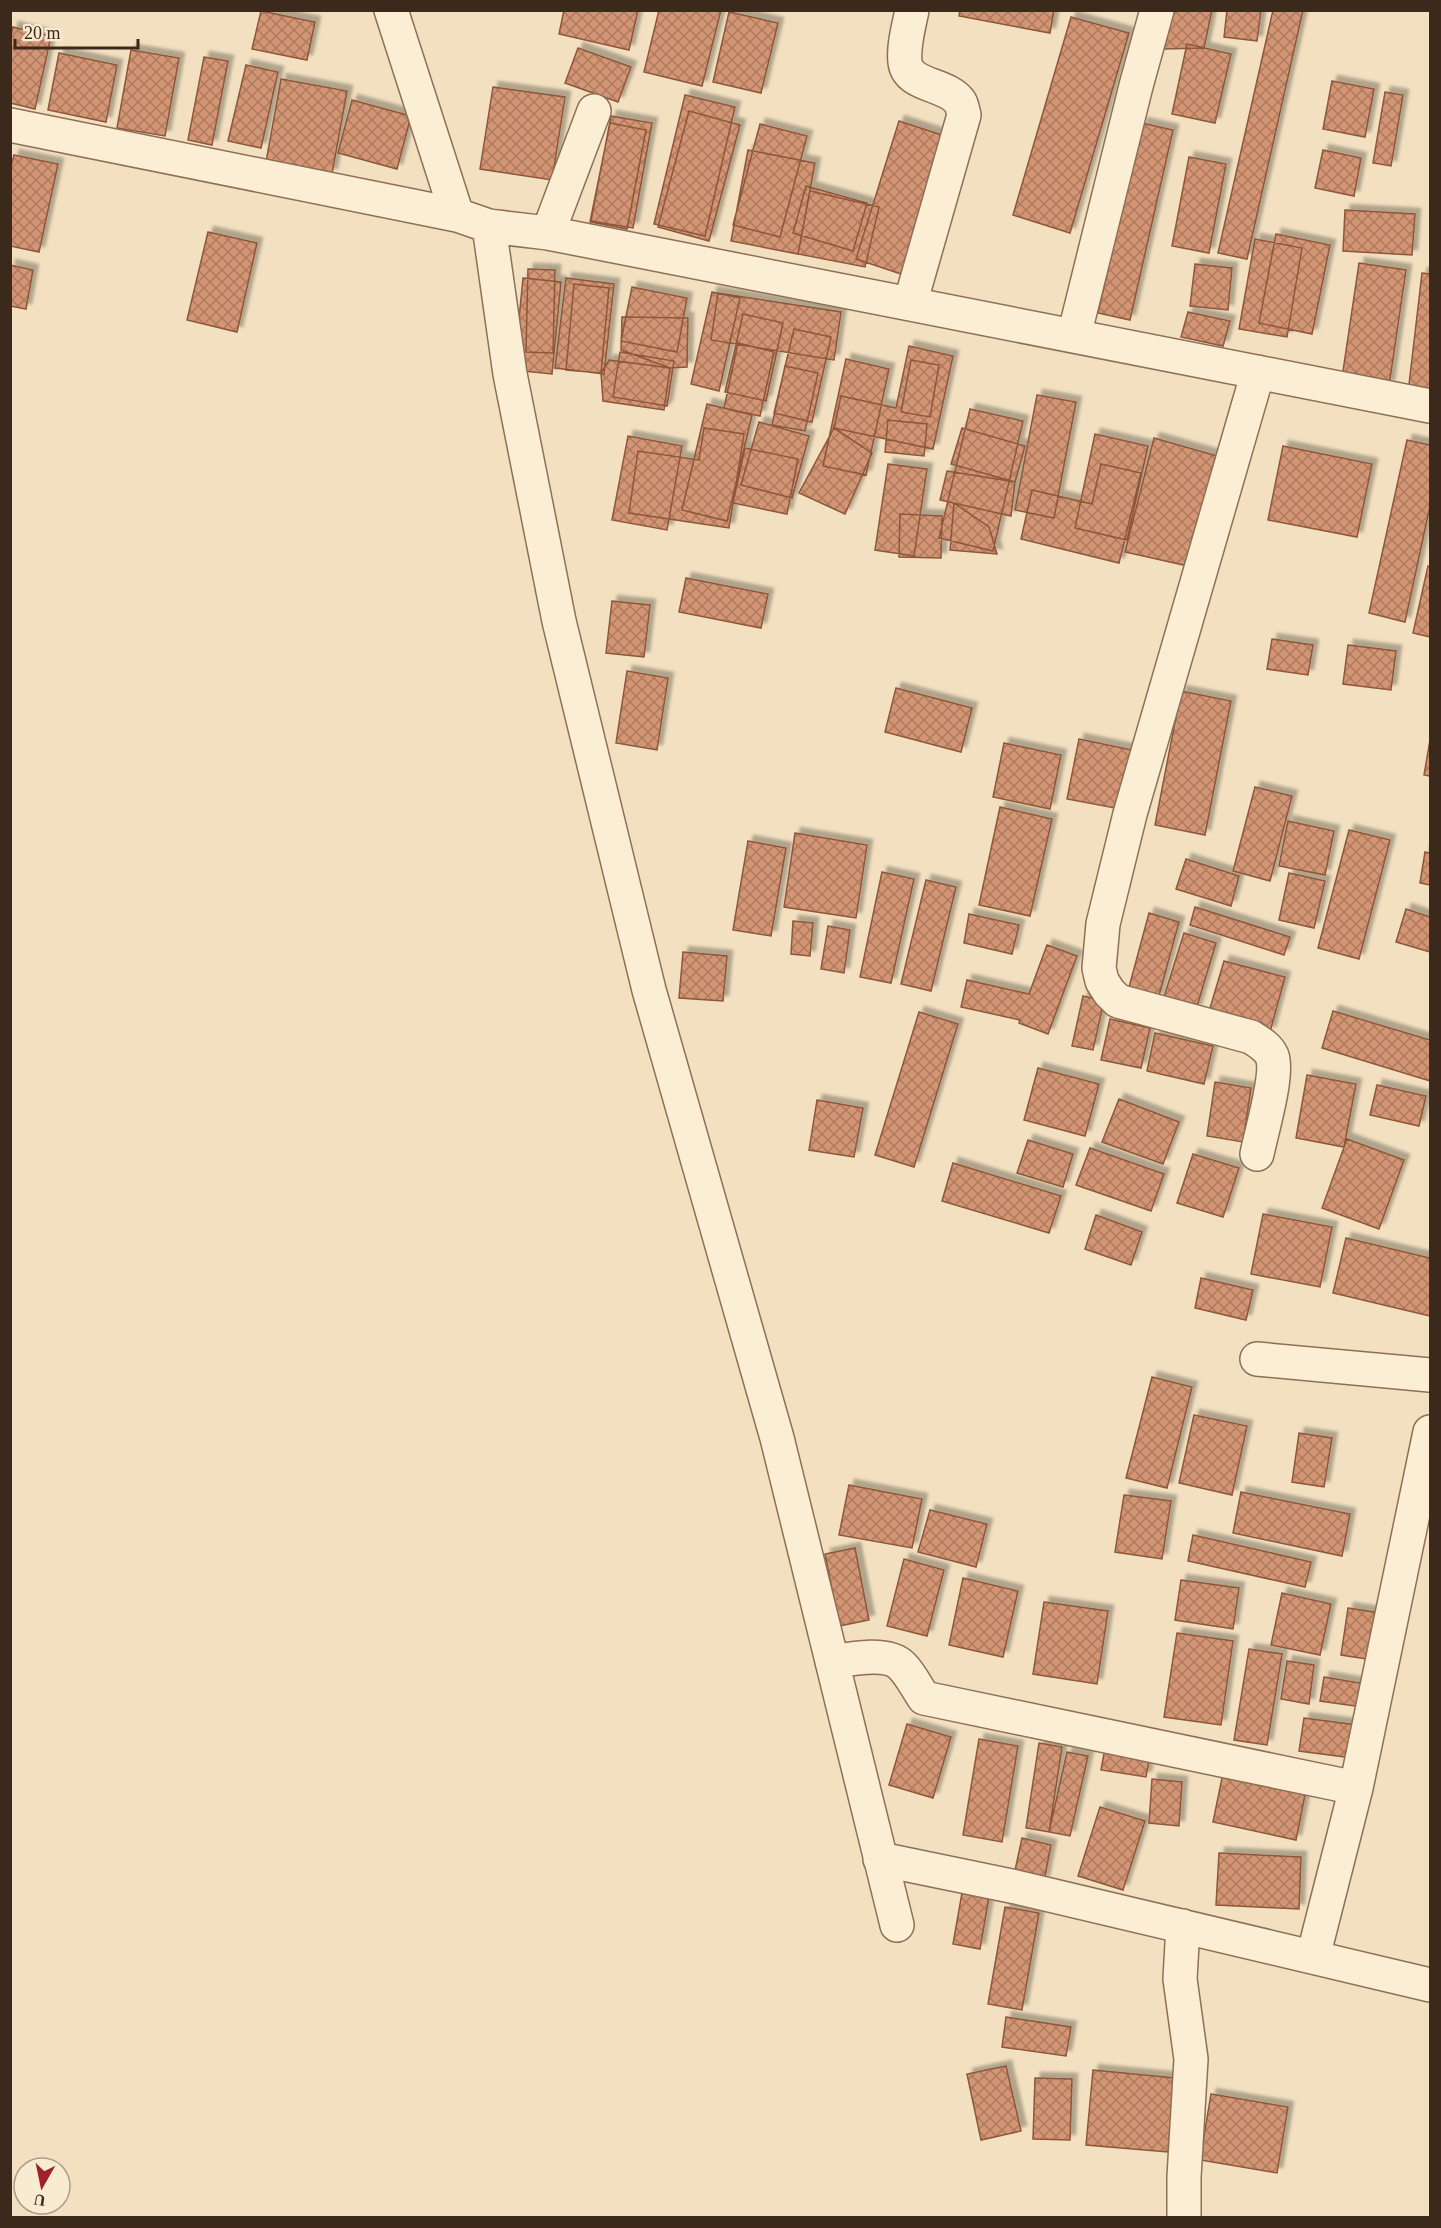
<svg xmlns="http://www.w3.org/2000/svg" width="1441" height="2228" viewBox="0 0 1441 2228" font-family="'Times New Roman',serif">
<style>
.building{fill:url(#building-cross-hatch);stroke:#8e573a;stroke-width:1.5;filter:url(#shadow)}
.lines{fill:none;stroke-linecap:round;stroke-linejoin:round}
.minor-casing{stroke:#8d7056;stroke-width:36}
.minor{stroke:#fceed4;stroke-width:33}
</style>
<defs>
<pattern id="building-cross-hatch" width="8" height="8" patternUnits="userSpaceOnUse" patternTransform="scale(1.5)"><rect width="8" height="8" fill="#d39573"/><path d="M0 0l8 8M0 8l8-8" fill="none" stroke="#ac7a5e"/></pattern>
<filter id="shadow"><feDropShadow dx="5.5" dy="-5.5" stdDeviation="1.5" flood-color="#0004"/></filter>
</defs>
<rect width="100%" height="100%" fill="#f2e0c0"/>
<!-- building -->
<path class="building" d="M 564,10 L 638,10 L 629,50 L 559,34 Z
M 659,10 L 721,10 L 702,86 L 644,72 Z
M 960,10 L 1054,10 L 1050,33 L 959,16 Z
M 1171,10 L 1212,10 L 1204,48 L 1164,49 Z
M 1227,10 L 1261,10 L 1257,41 L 1224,37 Z
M 1273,10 L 1303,10 L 1247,259 L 1218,253 Z
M 261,11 L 315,22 L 307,60 L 252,49 Z
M 729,12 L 778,23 L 761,93 L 713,82 Z
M 1071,17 L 1129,33 L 1070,233 L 1013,215 Z
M 13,27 L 51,36 L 35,109 L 10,103 L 10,39 Z
M 1187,44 L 1231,54 L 1215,123 L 1172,114 Z
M 578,48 L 631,67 L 618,102 L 565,83 Z
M 131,50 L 179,58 L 165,136 L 117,128 Z
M 59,53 L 117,65 L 106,122 L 48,110 Z
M 204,57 L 228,61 L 212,145 L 188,140 Z
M 246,65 L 278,72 L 261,148 L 228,141 Z
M 281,79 L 347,91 L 332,174 L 266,162 Z
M 1332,81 L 1374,89 L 1365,137 L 1323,129 Z
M 493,87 L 565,97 L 552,180 L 480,169 Z
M 1385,92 L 1403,95 L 1391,166 L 1373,163 Z
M 685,95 L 735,107 L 705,236 L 654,224 Z
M 352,100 L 411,116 L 397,169 L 338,153 Z
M 689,111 L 740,125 L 709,241 L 658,227 Z
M 611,116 L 652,123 L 633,228 L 591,221 Z
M 899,121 L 945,136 L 901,274 L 856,259 Z
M 610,123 L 646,130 L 627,229 L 590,222 Z
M 1142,123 L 1173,130 L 1130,320 L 1098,313 Z
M 760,124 L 807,136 L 780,237 L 733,225 Z
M 748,150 L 815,163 L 798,254 L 731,241 Z
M 1323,150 L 1361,158 L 1354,196 L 1315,188 Z
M 14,155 L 58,164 L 39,252 L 10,246 L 10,170 Z
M 1189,157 L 1226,164 L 1209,253 L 1172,246 Z
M 806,186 L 867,203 L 853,251 L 793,233 Z
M 810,191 L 879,207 L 865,267 L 798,254 Z
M 1345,210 L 1415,214 L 1412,255 L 1343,251 Z
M 208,232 L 257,243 L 237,332 L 187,320 Z
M 1276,234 L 1330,245 L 1312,334 L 1259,323 Z
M 1255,239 L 1302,248 L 1287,337 L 1239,329 Z
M 1359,263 L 1406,270 L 1389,386 L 1342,378 Z
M 1195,264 L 1232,268 L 1228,310 L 1190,306 Z
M 10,265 L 33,270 L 26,309 L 10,306 Z
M 528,269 L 555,270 L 553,353 L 526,352 Z
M 1422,273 L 1430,274 L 1430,395 L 1408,393 Z
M 523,278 L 561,282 L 552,374 L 514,370 Z
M 566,278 L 614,284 L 604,374 L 555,368 Z
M 574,284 L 609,288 L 601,373 L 566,370 Z
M 632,287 L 687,298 L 677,352 L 621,341 Z
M 712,292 L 740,298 L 719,391 L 691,384 Z
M 718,293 L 841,312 L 834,360 L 711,340 Z
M 1188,312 L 1230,321 L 1223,346 L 1181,337 Z
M 743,314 L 783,323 L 766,401 L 725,392 Z
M 622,317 L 688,318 L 687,367 L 670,368 L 621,350 Z
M 794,329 L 831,337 L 812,422 L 774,413 Z
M 738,343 L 774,352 L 760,416 L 724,408 Z
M 909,346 L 953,356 L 933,449 L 834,428 L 841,396 L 896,408 Z
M 620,352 L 674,361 L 667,406 L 613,397 Z
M 846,359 L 889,369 L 866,475 L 823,466 Z
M 609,360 L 670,368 L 664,410 L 603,401 L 601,373 Z
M 911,360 L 939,365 L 930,417 L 901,412 Z
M 785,366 L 818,373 L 805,431 L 772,425 Z
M 1037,395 L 1076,402 L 1054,518 L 1015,510 Z
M 707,404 L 752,415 L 727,521 L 682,510 Z
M 970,409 L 1023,421 L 993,551 L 939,538 Z
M 888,420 L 927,424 L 924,456 L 885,452 Z
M 759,422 L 809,436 L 792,498 L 741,485 Z
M 704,428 L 744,434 L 729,528 L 629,513 L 638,451 L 699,460 Z
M 834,428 L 872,453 L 845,514 L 799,493 Z
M 962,428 L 1025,446 L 1015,482 L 951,464 Z
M 1095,434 L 1148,446 L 1127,540 L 1075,528 Z
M 628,436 L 682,446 L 667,530 L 612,520 Z
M 1154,438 L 1224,458 L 1197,568 L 1125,552 Z
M 1407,440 L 1430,445 L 1430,506 L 1405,622 L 1369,613 Z
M 1283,446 L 1372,464 L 1357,537 L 1268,520 Z
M 745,448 L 798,459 L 787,514 L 733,503 Z
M 888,464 L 927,469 L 914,556 L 875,550 Z
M 1101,464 L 1141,473 L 1119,563 L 1021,539 L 1032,490 L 1092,504 Z
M 947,471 L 1015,482 L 1011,516 L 940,500 Z
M 954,503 L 989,527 L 997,554 L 950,550 Z
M 900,514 L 942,516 L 941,558 L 899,557 Z
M 1428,566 L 1430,566 L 1430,637 L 1413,633 Z
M 686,578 L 768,594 L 761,628 L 679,612 Z
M 612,601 L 650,605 L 644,657 L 606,653 Z
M 1272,639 L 1313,645 L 1308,675 L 1267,669 Z
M 1348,645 L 1396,651 L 1391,690 L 1343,684 Z
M 627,671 L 668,678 L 657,750 L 616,743 Z
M 896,688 L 972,708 L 961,752 L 885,732 Z
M 1181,691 L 1231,701 L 1205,835 L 1155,825 Z
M 1079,739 L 1132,750 L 1120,809 L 1067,799 Z
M 1430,740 L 1430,776 L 1424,775 Z
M 1004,743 L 1061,755 L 1050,809 L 993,797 Z
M 1255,787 L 1292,796 L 1270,881 L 1233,871 Z
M 1000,807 L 1052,819 L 1030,916 L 979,905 Z
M 1288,821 L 1334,831 L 1325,875 L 1279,866 Z
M 1349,830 L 1390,840 L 1359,959 L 1318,948 Z
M 795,833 L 867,845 L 856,918 L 784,907 Z
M 748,841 L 786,848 L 771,936 L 733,930 Z
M 1425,852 L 1430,853 L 1430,885 L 1420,883 Z
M 1186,859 L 1239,876 L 1231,906 L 1176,889 Z
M 882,872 L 914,879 L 891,983 L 860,977 Z
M 1289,873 L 1325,881 L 1314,928 L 1279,920 Z
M 926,880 L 956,887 L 931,991 L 901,984 Z
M 1195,907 L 1290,937 L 1284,955 L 1190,925 Z
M 1406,909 L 1430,917 L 1430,952 L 1396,942 Z
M 1149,913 L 1179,922 L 1158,999 L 1128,991 Z
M 969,914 L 1019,925 L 1012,954 L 964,943 Z
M 793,921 L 813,923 L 810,956 L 791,954 Z
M 828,926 L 850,930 L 844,973 L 821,969 Z
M 1184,933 L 1216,943 L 1196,1010 L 1163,1000 Z
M 1047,945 L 1077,956 L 1048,1034 L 1019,1023 L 1020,1020 L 961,1007 L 967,980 L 1029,994 Z
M 683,952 L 727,956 L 723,1001 L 679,998 Z
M 1224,961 L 1285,977 L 1270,1032 L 1208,1015 Z
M 1083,996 L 1104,1001 L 1093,1050 L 1072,1046 Z
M 1333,1011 L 1430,1040 L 1430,1081 L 1322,1048 Z
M 919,1012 L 958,1024 L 914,1167 L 875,1155 Z
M 1110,1019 L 1150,1028 L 1141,1068 L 1101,1060 Z
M 1155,1033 L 1213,1046 L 1204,1084 L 1147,1071 Z
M 1038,1068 L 1099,1084 L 1085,1136 L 1024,1120 Z
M 1307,1075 L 1356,1084 L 1344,1147 L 1296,1138 Z
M 1215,1082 L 1251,1088 L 1243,1142 L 1207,1136 Z
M 1377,1085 L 1426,1096 L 1419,1126 L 1370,1115 Z
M 1119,1099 L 1179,1122 L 1163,1164 L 1102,1142 Z
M 817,1100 L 863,1108 L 854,1157 L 809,1150 Z
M 1347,1139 L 1404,1160 L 1379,1229 L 1322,1208 Z
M 1028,1140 L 1073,1154 L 1063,1187 L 1017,1173 Z
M 1090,1148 L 1164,1174 L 1151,1211 L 1076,1185 Z
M 1193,1154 L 1239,1168 L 1223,1217 L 1177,1203 Z
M 953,1163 L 1061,1196 L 1049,1233 L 942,1201 Z
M 1263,1214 L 1332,1227 L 1320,1287 L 1251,1274 Z
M 1096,1215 L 1142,1232 L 1131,1265 L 1085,1249 Z
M 1346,1238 L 1430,1258 L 1430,1316 L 1333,1293 Z
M 1201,1278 L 1253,1290 L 1246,1320 L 1195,1308 Z
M 1152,1377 L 1192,1387 L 1167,1488 L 1126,1478 Z
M 1194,1415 L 1247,1426 L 1232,1495 L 1179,1483 Z
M 1299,1433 L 1332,1438 L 1324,1487 L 1292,1482 Z
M 849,1485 L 922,1499 L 912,1548 L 839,1535 Z
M 1241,1492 L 1350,1514 L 1342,1556 L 1233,1533 Z
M 1124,1495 L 1171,1501 L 1162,1559 L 1115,1552 Z
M 930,1510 L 987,1524 L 976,1567 L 918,1552 Z
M 1193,1535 L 1311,1562 L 1305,1587 L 1188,1561 Z
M 855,1548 L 869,1620 L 839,1626 L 825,1554 Z
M 904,1559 L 944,1570 L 927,1636 L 887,1626 Z
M 963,1578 L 1018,1591 L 1003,1657 L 949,1645 Z
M 1181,1580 L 1239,1588 L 1233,1629 L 1175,1620 Z
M 1282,1593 L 1331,1604 L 1320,1655 L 1271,1645 Z
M 1044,1602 L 1108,1611 L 1097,1684 L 1033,1674 Z
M 1348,1608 L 1380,1613 L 1373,1660 L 1341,1655 Z
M 1177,1633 L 1233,1641 L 1221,1725 L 1164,1717 Z
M 1249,1649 L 1282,1654 L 1267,1745 L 1234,1740 Z
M 1287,1661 L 1314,1665 L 1309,1704 L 1281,1699 Z
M 1324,1677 L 1366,1684 L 1362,1707 L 1320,1701 Z
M 1304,1718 L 1357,1725 L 1352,1758 L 1299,1751 Z
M 907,1724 L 951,1737 L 933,1798 L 889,1785 Z
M 979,1739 L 1018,1746 L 1002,1842 L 963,1835 Z
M 1039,1743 L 1062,1747 L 1049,1832 L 1026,1828 Z
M 1105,1748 L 1150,1755 L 1146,1777 L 1101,1770 Z
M 1067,1752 L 1088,1756 L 1070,1836 L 1049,1832 Z
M 1223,1773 L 1306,1790 L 1296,1840 L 1213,1822 Z
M 1152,1779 L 1182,1782 L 1179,1826 L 1149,1823 Z
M 1100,1807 L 1145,1821 L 1123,1890 L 1078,1876 Z
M 1022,1838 L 1051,1845 L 1044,1881 L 1014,1875 Z
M 1219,1853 L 1301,1857 L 1299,1909 L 1216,1905 Z
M 963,1887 L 990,1891 L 980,1949 L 953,1944 Z
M 1005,1907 L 1039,1913 L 1022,2010 L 988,2004 Z
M 1006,2017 L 1071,2027 L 1066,2056 L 1002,2047 Z
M 1006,2066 L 1021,2131 L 981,2140 L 967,2074 Z
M 1093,2070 L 1175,2078 L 1168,2152 L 1086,2145 Z
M 1035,2078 L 1072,2079 L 1070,2140 L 1033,2139 Z
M 1211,2094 L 1288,2107 L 1277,2173 L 1200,2160 Z"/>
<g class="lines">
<defs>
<path id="minor" d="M 391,10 L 457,215
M 10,125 L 457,215 L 489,226 L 548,233 L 1430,406
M 489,226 L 510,374 L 559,621 L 649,990 L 777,1438 L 897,1925
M 548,233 L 594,111
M 910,304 L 964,115 C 963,111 962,105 960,102 C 947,83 908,87 905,62 C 903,46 909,26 912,10
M 1074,336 L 1136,86 L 1157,10
M 1257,1154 C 1261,1133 1279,1074 1272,1056 C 1268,1047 1259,1042 1251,1037 L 1118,1001 L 1109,992 L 1102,981 L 1099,968 L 1103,924 L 1130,814 L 1258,372
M 1257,1359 L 1430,1375
M 832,1662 C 849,1659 888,1651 902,1666 C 911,1675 917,1688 924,1698 L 1356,1788 L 1430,1432
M 880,1859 L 1016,1887 L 1430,1985
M 1183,1926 L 1180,1979 L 1191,2059 L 1184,2177 L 1184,2218
M 1313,1957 L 1356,1788"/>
</defs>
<!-- minor casing -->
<use href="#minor" class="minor-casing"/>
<!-- minor -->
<use href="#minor" class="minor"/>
</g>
<!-- border -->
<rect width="1441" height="2228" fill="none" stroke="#3b291c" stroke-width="24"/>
<!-- north arrow -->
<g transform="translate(42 2186) rotate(189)"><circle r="28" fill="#f8ebd1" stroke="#ac9d89" stroke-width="1.5"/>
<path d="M0-4.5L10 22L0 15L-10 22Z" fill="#a12129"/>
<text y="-9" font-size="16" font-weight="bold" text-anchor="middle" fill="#3b291c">U</text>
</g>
<!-- scale -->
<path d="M15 39v9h123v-9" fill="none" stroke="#3b291c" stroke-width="3"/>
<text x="24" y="39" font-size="18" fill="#3b291c" stroke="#f8ebd1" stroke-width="4.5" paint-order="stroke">20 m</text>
</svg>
